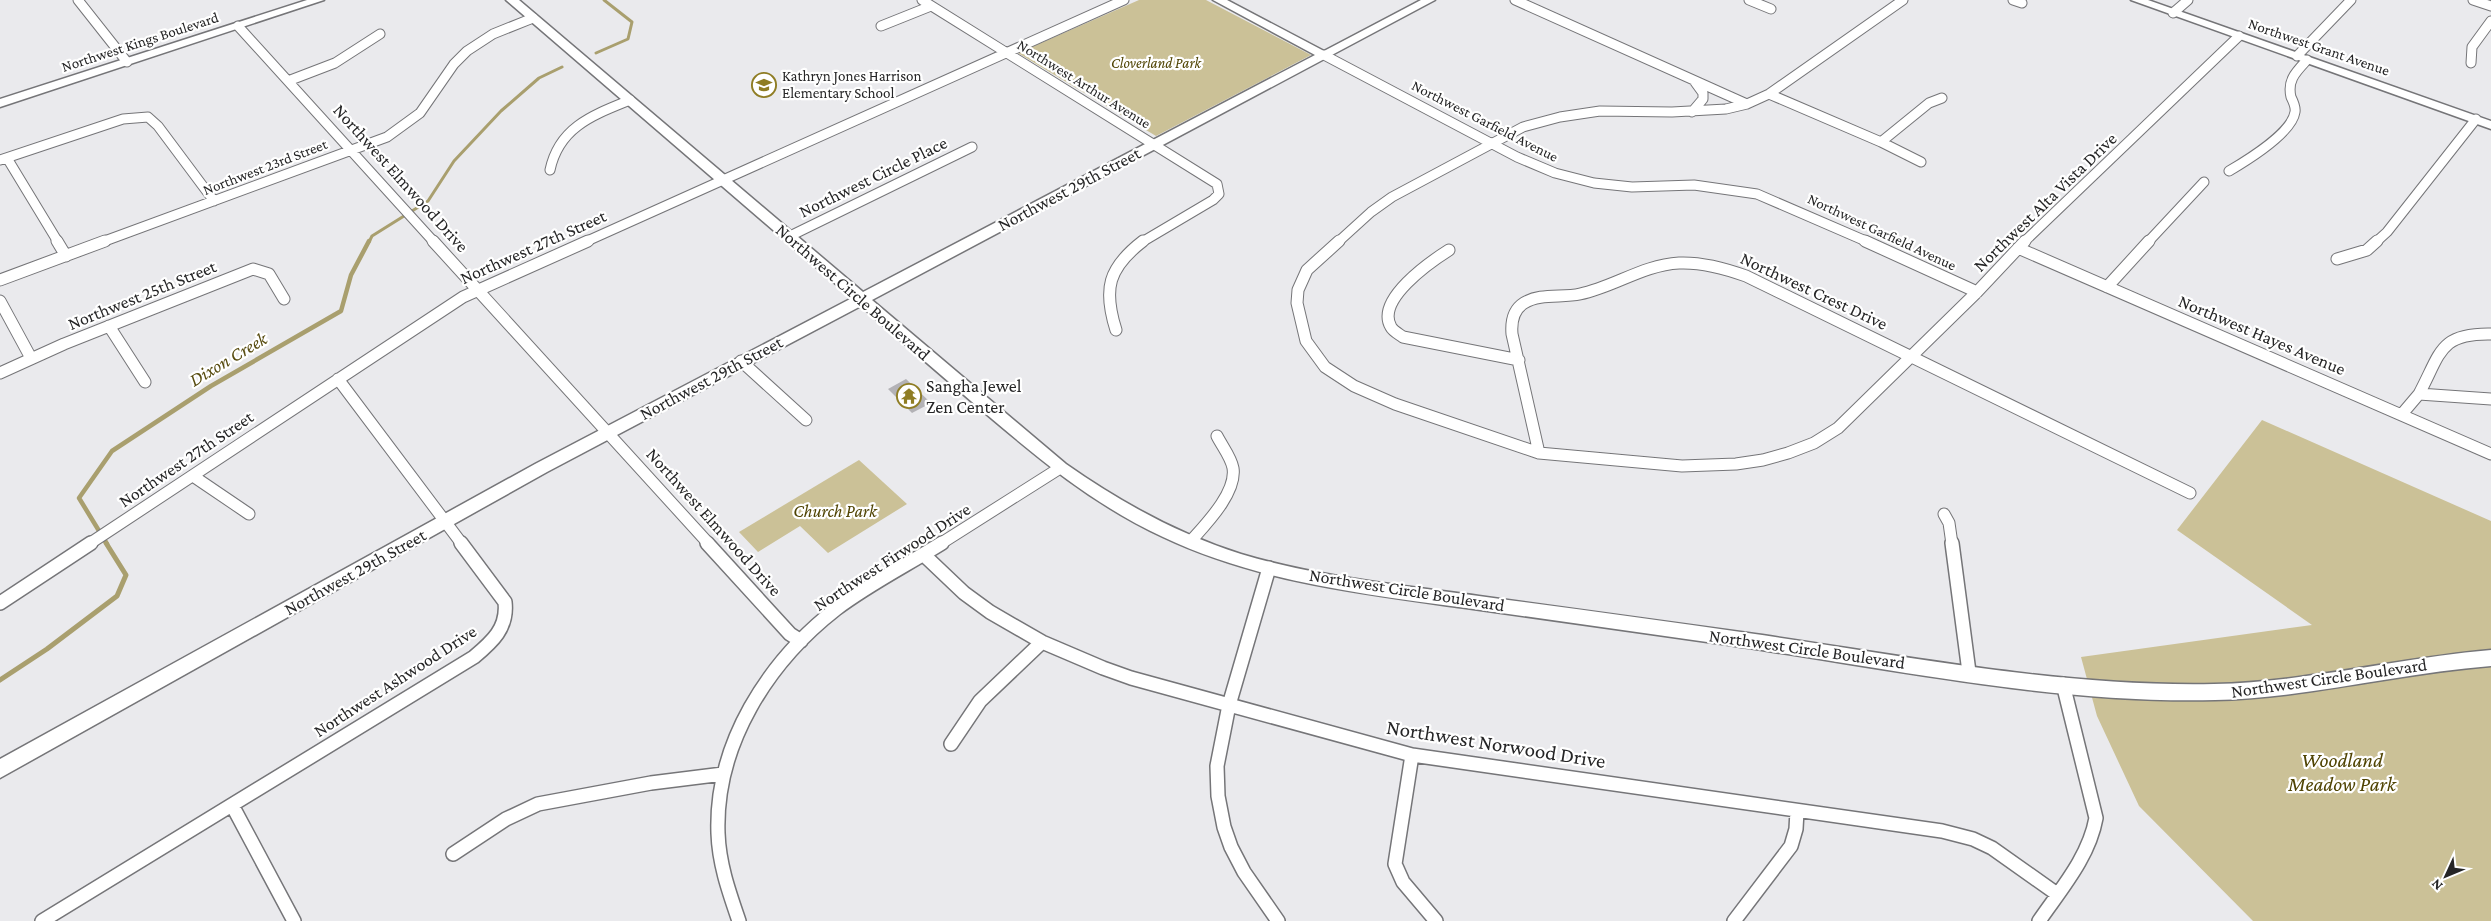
<svg xmlns="http://www.w3.org/2000/svg" width="2491" height="921" viewBox="0 0 2491 921" font-family="'Crimson Pro',serif">
<style>
.green{fill:#cbc197}
.lines{fill:none;stroke-linecap:round;stroke-linejoin:round}
.stream-far2{stroke:#a99f6e;stroke-width:3}
.stream-far1{stroke:#a99f6e;stroke-width:4.5}
.stream{stroke:#a99f6e;stroke-width:5}
.building{fill:#b3b2b6}
.street-far2-casing{stroke:#757578;stroke-width:11}
.street-far1-casing{stroke:#757578;stroke-width:13}
.street-casing{stroke:#757578;stroke-width:16}
.secondary-casing{stroke:#757578;stroke-width:3}
.street-far2{stroke:#fff;stroke-width:9}
.street-far1{stroke:#fff;stroke-width:11}
.street{stroke:#fff;stroke-width:13}
.secondary{fill:#fff;fill-rule:evenodd}
.labels{text-anchor:middle;dominant-baseline:central;stroke-width:4.5;stroke-linejoin:round;paint-order:stroke}
.far-street-label{font-size:15px;fill:#252526;stroke:#fff}
.far-park-label{font-size:15px;font-style:italic;fill:#4f4302;stroke:#fff}
.far-poi-label{font-size:15px;fill:#252526;stroke:#fff;text-anchor:start}
.street-label{font-size:18px;fill:#252526;stroke:#fff}
.poi-label{font-size:18px;fill:#252526;stroke:#fff;text-anchor:start}
.park-label{font-size:18px;font-style:italic;fill:#4f4302;stroke:#fff}
.water-label{font-size:19px;font-style:italic;fill:#584c10;stroke:#fff}
.near-street-label{font-size:21px;fill:#252526;stroke:#fff}
.near-park-label{font-size:21px;font-style:italic;fill:#4f4302;stroke:#fff}
</style>
<rect width="100%" height="100%" fill="#eaeaed"/>
<!-- green -->
<path class="green" d="M 1139,0 L 1206,0 L 1311,55 L 1156,136 L 1018,53 Z
M 2262,420 L 2491,521 L 2491,921 L 2253,921 L 2139,806 L 2097,716 L 2081,657 L 2312,625 L 2177,530 Z
M 859,460 L 907,504 L 828,553 L 800,526 L 758,552 L 739,532 Z"/>
<g class="lines">
<!-- stream-far2 -->
<path class="stream-far2" d="M 596,53 L 628,39 L 632,22 L 604,0
M 369,242 L 372,236 L 428,201 L 454,161 L 501,111 L 539,78 L 562,67"/>
<!-- stream-far1 -->
<path class="stream-far1" d="M 107,544 L 79,498 L 112,451 L 211,386 L 341,311 L 351,275 L 369,241"/>
<!-- stream -->
<path class="stream" d="M 0,680 L 47,649 L 117,596 L 126,575 L 106,543"/>
</g>
<!-- building -->
<path class="building" d="M 906,379 L 931,403 L 912,413 L 888,389 Z"/>
<g class="lines">
<defs>
<path id="street-far2" d="M 78,0 L 127,62
M 922,0 L 1217,184 L 1219,194 L 1213,200 L 1142,242
M 1515,0 L 1747,104
M 1749,0 L 1771,9
M 2013,0 L 2022,3
M 2473,0 L 2491,6
M 2173,13 L 2188,0
M 238,26 L 434,242
M 881,26 L 931,6
M 1324,55 L 1517,157 L 1555,173 L 1594,183 L 1632,187 L 1694,185 L 1757,194 L 1868,242
M 2297,56 L 2351,0
M 2471,63 L 2472,47 L 2491,21
M 288,81 L 335,63 L 380,34
M 1769,94 L 1881,142 L 1921,162
M 1692,112 L 1703,99 L 1703,93 L 1695,82
M 1881,142 L 1929,103 L 1942,98
M 7,158 L 58,242
M 0,160 L 123,119 L 148,117 L 158,126 L 214,201
M 550,170 C 559,127 593,115 630,100
M 2229,171 C 2246,161 2292,133 2295,112 C 2296,107 2293,101 2291,97 C 2287,80 2296,72 2307,60
M 788,237 L 972,147
M 102,242 L 387,137 L 420,113 L 454,64 L 467,51 L 493,34 L 533,18
M 585,242 L 1124,0
M 1338,242 L 1371,212 L 1392,197 L 1523,127 L 1560,117 L 1600,111 L 1672,112 L 1726,109 L 1747,104 L 1769,94 L 1903,0
M 2024,242 L 2239,36
M 2148,242 L 2204,182
M 2376,242 L 2387,232 L 2476,119"/>
<path id="street-far1" d="M 57,241 L 66,256
M 433,241 L 709,544
M 1339,241 L 1307,270 L 1298,290 L 1297,303 L 1306,341 L 1325,367 L 1354,386 L 1395,404 L 1539,453 L 1682,466 L 1736,464 L 1763,460 L 1788,453 L 1814,443 L 1838,428 L 1977,292 L 2025,241
M 1865,241 L 1977,292
M 2018,248 L 2491,454
M 1449,250 C 1430,262 1375,300 1391,327 C 1393,331 1399,334 1403,337 L 1519,360
M 2337,259 L 2367,250 L 2377,241
M 0,280 L 105,241
M 2107,287 L 2149,241
M 0,301 L 31,358
M 109,326 L 145,382
M 1116,330 C 1103,289 1108,268 1143,241
M 741,361 L 806,420
M 0,373 L 64,344 L 253,269 L 269,274 L 284,299
M 338,379 L 462,544
M 2419,394 C 2441,353 2439,333 2491,334
M 2402,414 L 2419,394 L 2491,399
M 1539,453 L 1512,334 C 1511,322 1513,310 1524,303 C 1540,293 1562,298 1580,294 C 1614,287 1643,265 1679,263 C 1702,262 1724,268 1746,276 L 2190,493
M 193,476 L 249,514
M 1944,514 L 1949,523 L 1952,544
M 1190,542 C 1205,525 1237,493 1233,468 C 1231,457 1222,446 1217,436
M 89,544 L 463,297 L 588,241
M 940,544 L 1060,468"/>
<path id="street" d="M 707,543 L 790,634 L 801,641
M 1952,543 L 1969,672
M 924,555 L 964,593 L 990,612 L 1042,642 L 1103,668 L 1131,678 L 1412,755 L 1942,831 L 1973,839 L 1992,848 L 2057,894
M 1269,568 L 1229,705 L 1217,766 L 1218,796 L 1224,827 L 1231,847 L 1244,872 L 1278,921
M 0,603 L 91,543
M 951,744 L 980,701 L 1042,642
M 1412,755 L 1395,864 L 1403,882 L 1436,921
M 232,805 L 294,921
M 453,854 L 506,819 L 538,804 L 651,783 L 723,774
M 42,921 L 474,657 C 492,642 508,628 505,602 L 461,543
M 739,921 C 729,892 719,864 718,833 C 715,744 768,662 836,609 C 869,584 907,565 942,543
M 1734,921 L 1791,846 L 1796,829 L 1797,811
M 2039,921 C 2061,889 2089,857 2096,818 L 2063,684"/>
<path id="secondary" d="M 307,0 L 324,0 L 0,107 L 0,99 Z
M 506,0 L 519,0 L 863,292 L 1315,55 L 1213,0 L 1227,0 L 1324,51 L 1421,0 L 1435,0 L 872,300 L 1066,464 C 1120,502 1178,534 1241,554 C 1318,577 1400,585 1479,596 C 1569,608 1659,620 1748,633 C 1902,655 2058,687 2214,684 C 2307,682 2398,658 2491,650 L 2491,666 C 2399,673 2308,698 2215,700 C 2045,704 1875,665 1707,642 C 1627,631 1546,619 1466,608 C 1363,594 1258,582 1163,537 C 1092,504 1038,458 979,408 C 940,374 900,340 861,306 L 547,472 L 0,778 L 0,759 L 535,464 L 852,298 Z
M 2131,0 L 2148,0 L 2491,121 L 2491,129 Z"/>
</defs>
<!-- street-far2 casing -->
<use href="#street-far2" class="street-far2-casing"/>
<!-- street-far1 casing -->
<use href="#street-far1" class="street-far1-casing"/>
<!-- street casing -->
<use href="#street" class="street-casing"/>
<!-- secondary casing -->
<use href="#secondary" class="secondary-casing"/>
<!-- street-far2 -->
<use href="#street-far2" class="street-far2"/>
<!-- street-far1 -->
<use href="#street-far1" class="street-far1"/>
<!-- street -->
<use href="#street" class="street"/>
<!-- secondary -->
<use href="#secondary" class="secondary"/>
</g>
<!-- icons -->
<defs>
<symbol id="school-ring" viewBox="-11 -11 22 22"><circle r="9.5" fill="#fff" stroke="#8f7d24" stroke-width="1.5"/><path d="M0-5L7-2L0 1L-7-2ZM-4 1L0 2.5L4 1V4Q0 6-4 4Z" fill="#8f7d24"/></symbol>
<symbol id="temple-ring" viewBox="-11 -11 22 22"><circle r="9.5" fill="#fff" stroke="#8f7d24" stroke-width="1.5"/><path d="M0-6L5-2H3V0L6.5 2.5H4V6H1.5V3h-3V6H-4V2.5H-6.5L-3 0V-2H-5Z" fill="#8f7d24"/></symbol>
</defs>
<g fill-rule="evenodd">
<use href="#school-ring" x="750" y="71" width="28" height="28"/>
<use href="#temple-ring" x="895" y="382" width="28" height="28"/>
</g>
<g class="labels">
<!-- far-street labels -->
<g class="far-street-label">
<text transform="translate(140 42) rotate(-18)">Northwest Kings Boulevard</text>
<text transform="translate(2319 47) rotate(19)">Northwest Grant Avenue</text>
<text transform="translate(1084 84) rotate(32)">Northwest Arthur Avenue</text>
<text transform="translate(1485 121) rotate(27)">Northwest Garfield Avenue</text>
<text transform="translate(265 167) rotate(-21)">Northwest 23rd Street</text>
<text transform="translate(1882 232) rotate(25)">Northwest Garfield Avenue</text>
</g>
<!-- far-park labels -->
<g class="far-park-label">
<text x="1156" y="63">Cloverland Park</text>
</g>
<!-- far-poi labels -->
<g class="far-poi-label">
<text x="782" y="76">Kathryn Jones Harrison<tspan x="782" dy="17">Elementary School</tspan></text>
</g>
<!-- street labels -->
<g class="street-label">
<text transform="translate(873 177) rotate(-26)">Northwest Circle Place</text>
<text transform="translate(401 178) rotate(48)">Northwest Elmwood Drive</text>
<text transform="translate(1069 189) rotate(-28)">Northwest 29th Street</text>
<text transform="translate(2045 202) rotate(-44)">Northwest Alta Vista Drive</text>
<text transform="translate(533 247) rotate(-24)">Northwest 27th Street</text>
<text transform="translate(1814 291) rotate(25)">Northwest Crest Drive</text>
<text transform="translate(853 292) rotate(41)">Northwest Circle Boulevard</text>
<text transform="translate(142 295) rotate(-22)">Northwest 25th Street</text>
<text transform="translate(2262 335) rotate(23)">Northwest Hayes Avenue</text>
<text transform="translate(711 378) rotate(-28)">Northwest 29th Street</text>
<text transform="translate(186 459) rotate(-34)">Northwest 27th Street</text>
<text transform="translate(714 522) rotate(48)">Northwest Elmwood Drive</text>
<text transform="translate(892 557) rotate(-33)">Northwest Firwood Drive</text>
<text transform="translate(355 572) rotate(-29)">Northwest 29th Street</text>
<text transform="translate(1407 590) rotate(9)">Northwest Circle Boulevard</text>
<text transform="translate(1807 649) rotate(8)">Northwest Circle Boulevard</text>
<text transform="translate(2329 678) rotate(-8)">Northwest Circle Boulevard</text>
<text transform="translate(395 681) rotate(-33)">Northwest Ashwood Drive</text>
</g>
<!-- poi labels -->
<g class="poi-label">
<text x="926" y="386">Sangha Jewel<tspan x="926" dy="21">Zen Center</tspan></text>
</g>
<!-- park labels -->
<g class="park-label">
<text x="835" y="511">Church Park</text>
</g>
<!-- water labels -->
<g class="water-label">
<text transform="translate(228 359) rotate(-31)">Dixon Creek</text>
</g>
<!-- near-street labels -->
<g class="near-street-label">
<text transform="translate(1496 744) rotate(9)">Northwest Norwood Drive</text>
</g>
<!-- near-park labels -->
<g class="near-park-label">
<text x="2342" y="760">Woodland<tspan x="2342" dy="24">Meadow Park</tspan></text>
</g>
</g>
<!-- north arrow -->
<g transform="translate(2446 876) rotate(226)" stroke="#ffffff" stroke-width="4" paint-order="stroke">
<path d="M0-4L9 19L0 12L-9 19Z" fill="#252526"/>
<text y="-8" font-size="14" font-weight="bold" text-anchor="middle" fill="#252526">N</text>
</g>
</svg>
